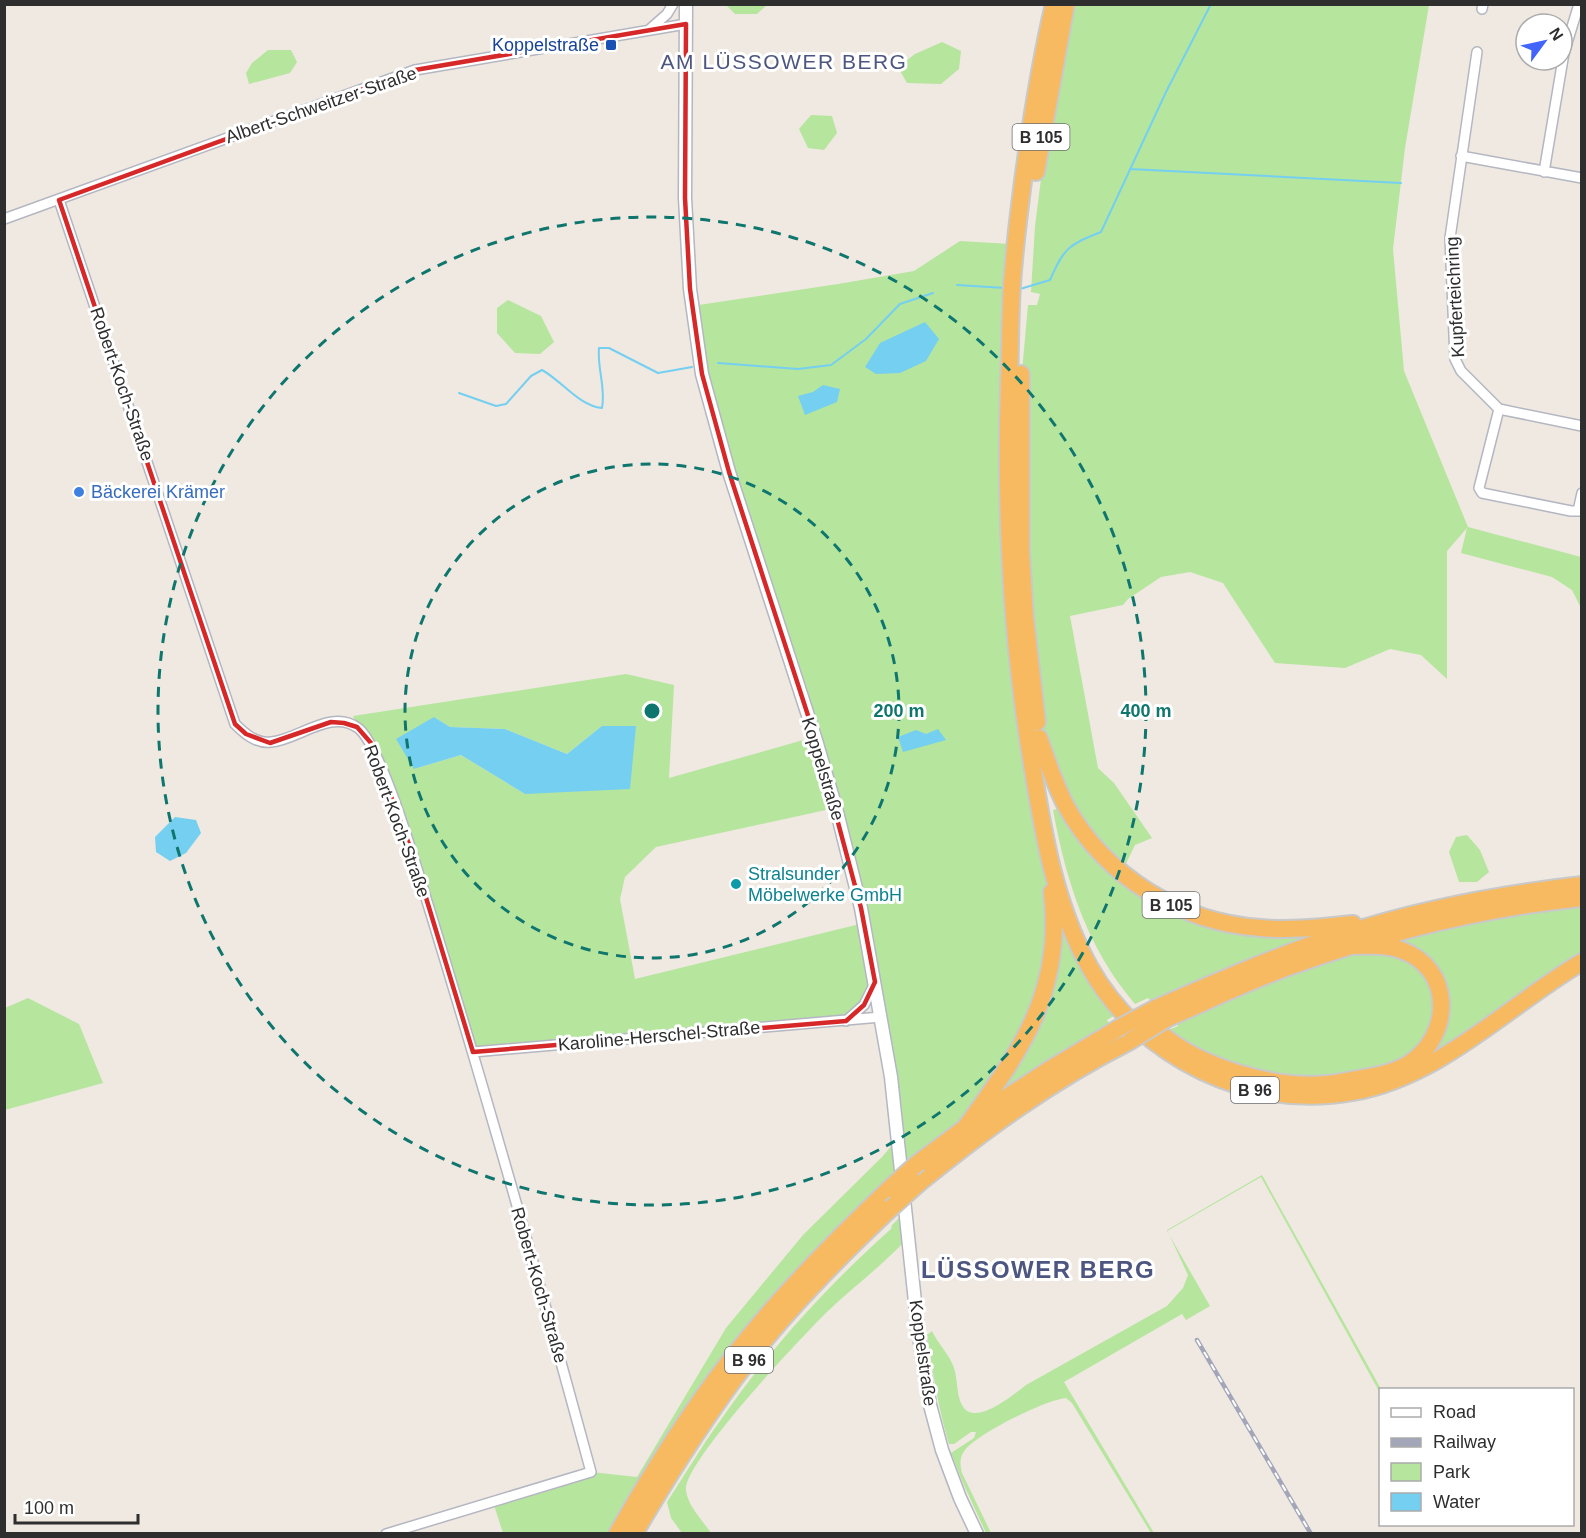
<svg xmlns="http://www.w3.org/2000/svg" width="1586" height="1538" viewBox="0 0 1586 1538" font-family="Arial,sans-serif">
<style>
.green{fill:#b6e59e;fill-rule:evenodd}
.water{fill:#75cff0}
.lines{fill:none;stroke-linecap:round;stroke-linejoin:round}
.stream{stroke:#75cff0;stroke-width:2}
.minor-casing{stroke:#b4b7c1;stroke-width:12}
.tertiary-casing{stroke:#b4b7c1;stroke-width:15}
.trunk-casing{stroke:#c9c9c9;stroke-width:20}
.minor{stroke:#fff;stroke-width:9}
.tertiary{stroke:#fff;stroke-width:12}
.trunk{stroke:#f8ba60;stroke-width:16}
.rail-casing{stroke:#a3a6b8;stroke-width:4.5}
.rail{stroke:#fff;stroke-width:2;stroke-dasharray:7;stroke-linecap:butt}
.trunk-bridge-casing{stroke:#c9c9c9;stroke-width:20;stroke-linecap:butt}
.trunk-bridge{stroke:#f8ba60;stroke-width:16}
.marked{fill:none;stroke:#d62828;stroke-width:4.5;stroke-linejoin:round}
.ring{fill:none;stroke:#0f766e;stroke-width:3;stroke-dasharray:10 8}
.transit-dot{fill:#1a4fb4;stroke:#fff;stroke-width:2}
.shop-dot{fill:#3f7fe0;stroke:#fff;stroke-width:2}
.culture-dot{fill:#0f9aa8;stroke:#fff;stroke-width:2}
.labels{text-anchor:middle;dominant-baseline:central;stroke-width:6;stroke-linejoin:round;paint-order:stroke}
.shield{fill:#fff;stroke:#6d6d6d;stroke-width:1.5}
.shield-label{font-size:16px;font-weight:bold;fill:#2e2e2e}
.transit-label{font-size:18px;fill:#164399;stroke:#fff;text-anchor:end}
.street-label{font-size:18px;fill:#2e2e2e;stroke:#fff}
.shop-label{font-size:18px;fill:#366cbe;stroke:#fff;text-anchor:start}
.culture-label{font-size:18px;fill:#0d838f;stroke:#fff;text-anchor:start}
.quarter-label{font-size:21px;letter-spacing:1.5px;fill:#4d5680;stroke:#fff}
.district-label{font-size:24px;font-weight:bold;letter-spacing:1.5px;fill:#4d5680;stroke:#fff}
.centre{fill:#0f766e;stroke:#fff;stroke-width:3}
.ring-label{font-size:18px;text-anchor:middle;font-weight:bold;fill:#0f766e;stroke:#fff;stroke-width:6;stroke-linejoin:round;paint-order:stroke}
</style>
<rect width="100%" height="100%" fill="#efe9e1"/>
<!-- green -->
<path class="green" d="M 725,4 L 767,4 L 767,5 L 757,14 L 735,14 Z
M 1072,5 L 1429,5 L 1405,148 L 1393,249 L 1404,371 L 1468,527 L 1581,557 L 1581,608 L 1572,590 L 1552,577 L 1461,553 L 1467,528 L 1447,551 L 1447,679 L 1421,655 L 1390,649 L 1345,668 L 1275,663 L 1223,583 L 1190,572 L 1161,577 L 1128,599 L 1123,605 L 1070,616 L 1098,768 L 1114,783 L 1152,838 L 1135,845 L 1122,872 L 1091,842 L 1039,738 L 1020,394 L 1028,305 L 1037,305 L 1040,294 L 1031,292 L 1035,226 L 1048,124 Z
M 942,42 L 961,51 L 959,69 L 941,84 L 907,83 L 898,67 L 915,54 Z
M 268,50 L 291,50 L 297,62 L 290,73 L 249,84 L 246,73 L 252,63 Z
M 811,115 L 832,116 L 837,133 L 824,150 L 808,148 L 799,129 Z
M 960,241 L 1010,244 L 1008,486 L 1049,875 L 1044,992 L 965,1128 L 889,1189 L 617,1533 L 503,1533 L 493,1502 L 591,1472 L 637,1477 L 726,1328 L 803,1235 L 882,1157 L 898,1138 L 875,983 L 864,1005 L 846,1021 L 473,1052 L 393,799 L 353,716 L 626,674 L 674,685 L 669,778 L 814,737 L 729,472 L 692,306 L 838,284 L 914,271 ZM 434,717 L 450,727 L 505,729 L 567,754 L 602,726 L 525,794 L 461,755 L 414,769 ZM 835,808 L 864,923 L 635,979 L 620,899 L 625,877 L 656,847 Z
M 508,300 L 541,316 L 554,342 L 540,354 L 515,353 L 497,333 L 497,308 Z
M 1064,807 L 1084,838 L 1186,914 L 1324,930 C 1265,951 1208,977 1150,1000 L 1148,998 L 1135,1004 C 1087,948 1066,881 1053,810 Z
M 1467,835 L 1480,850 L 1489,872 L 1477,882 L 1459,882 L 1449,852 L 1456,837 Z
M 1057,905 L 1120,1012 L 1107,1020 L 1109,1023 L 1000,1092 L 1020,1057 Z
M 1581,906 L 1581,958 L 1564,968 C 1516,1000 1471,1038 1420,1065 C 1332,1111 1233,1095 1154,1038 L 1159,1036 C 1223,1079 1294,1101 1371,1080 C 1386,1077 1402,1073 1414,1065 C 1451,1041 1459,983 1421,955 C 1412,949 1402,946 1392,943 L 1392,941 L 1507,916 Z
M 1366,951 L 1405,954 L 1433,981 L 1433,1035 L 1400,1064 L 1322,1081 L 1224,1065 L 1166,1031 L 1178,1026 L 1177,1024 C 1238,995 1301,971 1366,951 Z
M 28,998 L 79,1024 L 103,1083 L 5,1110 L 5,1008 Z
M 1262,1175 L 1381,1389 L 1380,1393 L 1261,1177 L 1167,1231 L 1210,1306 L 1186,1320 L 1182,1314 L 1064,1382 L 1154,1533 L 1151,1533 L 1072,1403 L 1066,1398 C 1045,1400 977,1434 965,1450 C 959,1457 960,1465 962,1473 L 991,1533 L 986,1533 L 963,1483 L 951,1453 L 974,1438 L 976,1432 L 971,1432 L 954,1444 L 949,1444 C 938,1408 933,1372 927,1335 L 932,1331 C 938,1344 950,1355 954,1368 C 958,1380 956,1394 962,1405 C 974,1428 1013,1395 1026,1385 L 1167,1306 L 1183,1288 L 1188,1275 L 1167,1230 Z
M 900,1217 L 902,1244 C 879,1268 852,1288 828,1311 C 803,1335 683,1463 686,1490 C 687,1505 703,1521 711,1533 L 682,1533 L 671,1518 L 667,1502 C 685,1475 701,1447 720,1421 C 769,1350 827,1286 891,1229 L 892,1225 Z"/>
<!-- water -->
<path class="water" d="M 925,322 L 939,339 L 926,361 L 900,373 L 876,374 L 865,367 L 880,343 Z
M 823,385 L 840,389 L 837,402 L 805,415 L 798,396 L 813,392 Z
M 434,717 L 450,727 L 505,729 L 567,754 L 602,726 L 636,726 L 630,789 L 525,794 L 461,755 L 414,769 L 396,739 Z
M 938,729 L 946,740 L 903,752 L 898,737 L 916,730 L 926,734 Z
M 175,817 L 196,820 L 201,833 L 186,853 L 170,861 L 156,852 L 155,837 Z"/>
<g class="lines">
<!-- stream -->
<path class="stream" d="M 1130,169 L 1401,183
M 957,285 L 1005,288
M 1020,289 L 1050,280 C 1064,248 1068,245 1101,232 L 1166,92 L 1211,4
M 718,363 L 798,369 L 831,365 L 866,339 L 900,304 L 933,293
M 459,393 L 496,406 L 506,404 L 531,376 L 542,370 C 562,381 579,406 602,408 C 606,388 597,368 599,348 L 609,348 L 658,373 L 692,367"/>
<defs>
<path id="minor" d="M 1482,9 L 1483,4
M 650,29 L 667,14 L 673,4
M 1477,52 L 1450,238 L 1455,359 L 1461,371 L 1499,409 L 1582,426
M 1461,156 L 1582,178
M 1544,172 L 1564,53 L 1579,4
M 59,200 L 235,724 C 244,733 256,744 271,742 C 298,740 331,708 358,728 C 382,746 419,876 430,911 C 487,1097 540,1284 591,1472 L 386,1534
M 4,219 L 415,70 L 686,24
M 1499,409 L 1479,488 L 1482,493 L 1571,511 L 1582,511
M 1578,511 L 1582,493
M 846,1021 L 864,1005 L 875,983
M 473,1052 L 881,1017"/>
<path id="tertiary" d="M 686,4 L 685,198 L 690,289 L 702,374 L 729,472 L 815,737 L 836,808 L 861,908 L 891,1077 L 918,1330 L 930,1405 L 942,1450 L 960,1498 L 977,1534"/>
<path id="trunk" d="M 1054,4 C 1040,63 1031,122 1023,181 C 1018,222 1012,264 1011,305 C 1010,331 1010,357 1009,383 C 1005,511 1011,638 1032,764 C 1043,833 1055,905 1089,966 C 1140,1058 1249,1111 1353,1092 C 1442,1076 1507,1006 1582,962
M 1036,172 L 1066,4
M 1021,374 L 1021,553 L 1025,617 L 1037,722
M 1039,738 C 1047,761 1055,785 1066,806 C 1105,877 1182,923 1261,928 C 1292,931 1322,927 1353,924
M 1156,1008 C 1218,981 1280,954 1344,934 C 1421,909 1501,894 1582,885
M 1168,1018 C 1210,1000 1251,980 1294,965 C 1387,932 1483,908 1582,898
M 1160,1033 C 1200,1067 1274,1089 1327,1084 C 1339,1083 1351,1080 1363,1078 C 1380,1075 1396,1072 1410,1063 C 1453,1034 1453,968 1401,950 C 1385,944 1367,946 1351,946
M 965,1128 C 1020,1052 1064,992 1052,892
M 918,1163 L 1001,1101 L 1050,1069 L 1117,1029
M 919,1183 C 988,1127 1050,1082 1130,1041
M 617,1534 C 651,1474 687,1416 729,1362 C 777,1299 832,1243 889,1189
M 634,1534 C 669,1474 705,1417 747,1362 C 790,1306 840,1256 891,1208"/>
</defs>
<!-- minor casing -->
<use href="#minor" class="minor-casing"/>
<!-- tertiary casing -->
<use href="#tertiary" class="tertiary-casing"/>
<!-- trunk casing -->
<use href="#trunk" class="trunk-casing"/>
<!-- minor -->
<use href="#minor" class="minor"/>
<!-- tertiary -->
<use href="#tertiary" class="tertiary"/>
<!-- trunk -->
<use href="#trunk" class="trunk"/>
<defs>
<path id="rail" d="M 1197,1340 L 1311,1534"/>
</defs>
<!-- rail casing -->
<use href="#rail" class="rail-casing"/>
<!-- rail -->
<use href="#rail" class="rail"/>
<defs>
<path id="trunk-bridge" d="M 1117,1029 L 1156,1008
M 1130,1041 L 1168,1018
M 889,1189 L 918,1163
M 891,1208 L 919,1183"/>
</defs>
<!-- trunk-bridge casing -->
<use href="#trunk-bridge" class="trunk-bridge-casing"/>
<!-- trunk-bridge -->
<use href="#trunk-bridge" class="trunk-bridge"/>
</g>
<!-- marked area -->
<path class="marked" d="M 686,24 L 685,198 L 690,289 L 702,374 L 729,472 L 815,737 L 861,908 L 875,982 L 864,1005 L 846,1021 L 473,1052 L 413,855 L 371,743 L 357,727 L 344,723 L 331,722 L 270,743 L 246,734 L 235,724 L 59,200 L 415,70 Z"/>
<!-- distance rings -->
<g class="ring">
<circle cx="652" cy="711" r="247"/>
<circle cx="652" cy="711" r="494"/>
</g>
<!-- markers -->
<rect class="transit-dot" x="605" y="39" width="12" height="12" rx="3"/>
<circle class="shop-dot" cx="79" cy="492" r="6"/>
<circle class="culture-dot" cx="736" cy="884" r="6"/>
<g class="labels">
<!-- shield labels -->
<g class="shield">
<rect x="1012.5" y="124" width="57" height="26" rx="4.5"/>
<rect x="1142.5" y="892" width="57" height="26" rx="4.5"/>
<rect x="1231" y="1077" width="48" height="26" rx="4.5"/>
<rect x="725" y="1347" width="48" height="26" rx="4.5"/>
</g>
<g class="shield-label">
<text x="1041" y="137">B 105</text>
<text x="1171" y="905">B 105</text>
<text x="1255" y="1090">B 96</text>
<text x="749" y="1360">B 96</text>
</g>
<!-- transit labels -->
<g class="transit-label">
<text x="599" y="45">Koppelstraße</text>
</g>
<!-- street labels -->
<g class="street-label">
<text transform="translate(321 105) rotate(-19)">Albert-Schweitzer-Straße</text>
<text transform="translate(1455 297) rotate(-93)">Kupferteichring</text>
<text transform="translate(122 384) rotate(71)">Robert-Koch-Straße</text>
<text transform="translate(823 769) rotate(73)">Koppelstraße</text>
<text transform="translate(397 821) rotate(70)">Robert-Koch-Straße</text>
<text transform="translate(659 1036) rotate(-5)">Karoline-Herschel-Straße</text>
<text transform="translate(539 1285) rotate(74)">Robert-Koch-Straße</text>
<text transform="translate(923 1353) rotate(82)">Koppelstraße</text>
</g>
<!-- shop labels -->
<g class="shop-label">
<text x="91" y="492">Bäckerei Krämer</text>
</g>
<!-- culture labels -->
<g class="culture-label">
<text x="748" y="874">Stralsunder<tspan x="748" dy="21">Möbelwerke GmbH</tspan></text>
</g>
<!-- quarter labels -->
<g class="quarter-label">
<text x="784" y="61">AM LÜSSOWER BERG</text>
</g>
<!-- district labels -->
<g class="district-label">
<text x="1038" y="1269">LÜSSOWER BERG</text>
</g>
</g>
<circle cx="652" cy="711" r="9" class="centre"/>
<g class="ring-label">
<text x="899" y="717">200 m</text>
<text x="1146" y="717">400 m</text>
</g>
<!-- border -->
<rect width="1586" height="1538" fill="none" stroke="#2e2e2e" stroke-width="12"/>
<!-- legend -->
<rect x="1379" y="1388" width="195" height="138" fill="#ffffff" stroke="#ababab" stroke-width="1.5"/>
<rect x="1391" y="1408" width="30" height="9" fill="#ffffff" stroke="#ababab" stroke-width="1.5"/>
<text x="1433" y="1418" font-size="18" fill="#2e2e2e">Road</text>
<rect x="1391" y="1438" width="30" height="9" fill="#a3a6b8" stroke="#ababab" stroke-width="1.5"/>
<text x="1433" y="1448" font-size="18" fill="#2e2e2e">Railway</text>
<rect x="1391" y="1463" width="30" height="18" fill="#b6e59e" stroke="#ababab" stroke-width="1.5"/>
<text x="1433" y="1478" font-size="18" fill="#2e2e2e">Park</text>
<rect x="1391" y="1493" width="30" height="18" fill="#75cff0" stroke="#ababab" stroke-width="1.5"/>
<text x="1433" y="1508" font-size="18" fill="#2e2e2e">Water</text>
<!-- north arrow -->
<g transform="translate(1544 42) rotate(57)"><circle r="28" fill="#ffffff" stroke="#ababab" stroke-width="1.5"/>
<path d="M0-4.5L10 22L0 15L-10 22Z" fill="#4264fb"/>
<text y="-9" font-size="16" font-weight="bold" text-anchor="middle" fill="#2e2e2e">N</text>
</g>
<!-- scale -->
<path d="M15 1514v9h123v-9" fill="none" stroke="#2e2e2e" stroke-width="3"/>
<text x="24" y="1514" font-size="18" fill="#2e2e2e" stroke="#ffffff" stroke-width="4.5" paint-order="stroke">100 m</text>
</svg>
